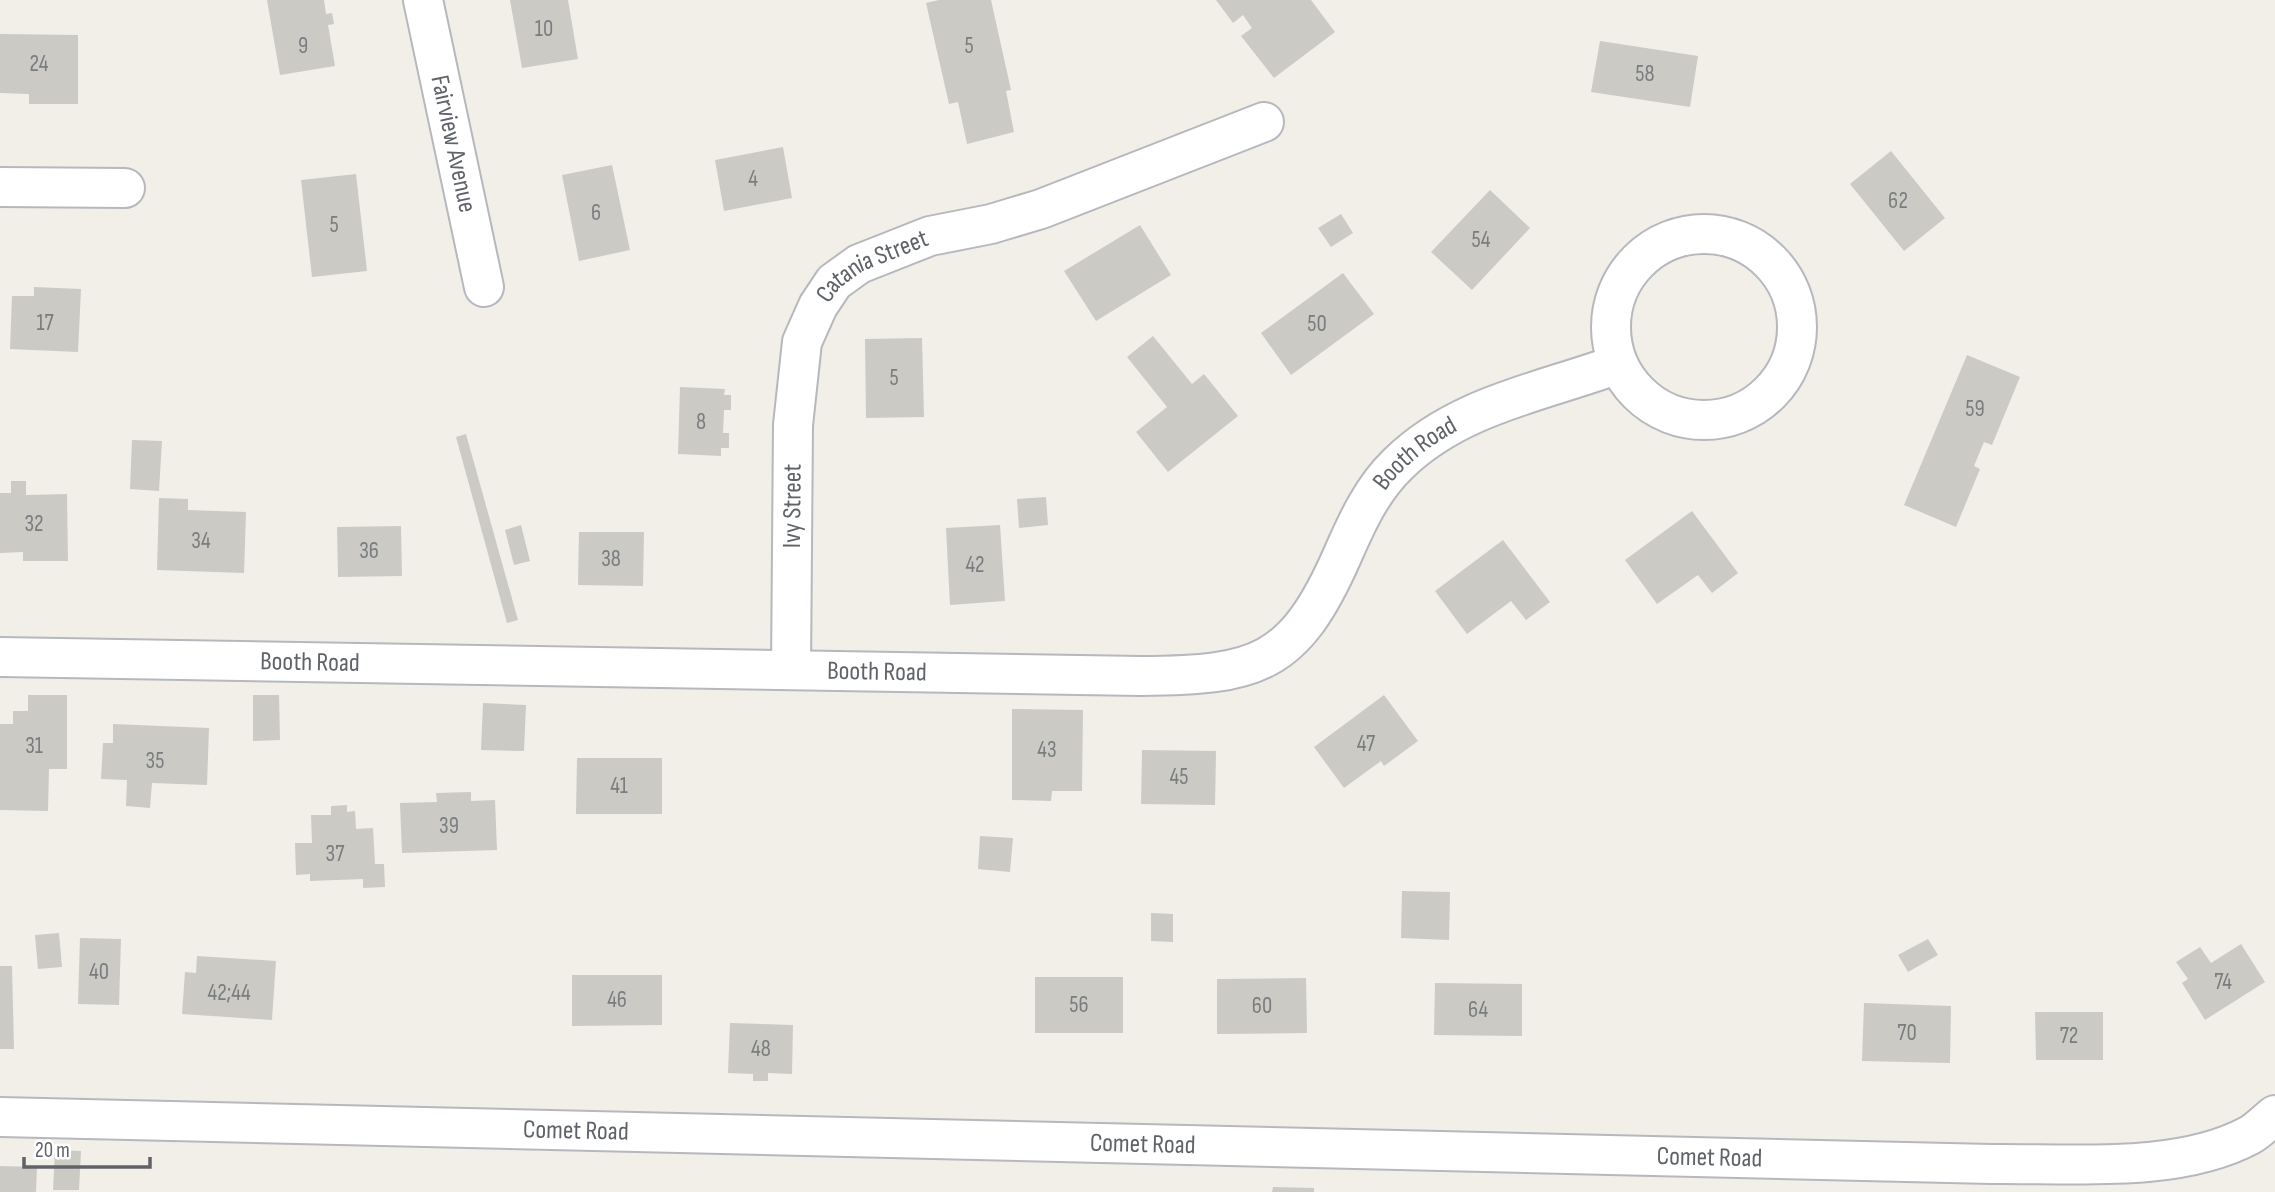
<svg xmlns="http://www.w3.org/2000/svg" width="2275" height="1192" viewBox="0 0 2275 1192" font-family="'Sofia Sans Condensed',sans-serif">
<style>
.building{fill:#cccac5}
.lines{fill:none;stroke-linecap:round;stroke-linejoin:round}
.minor-casing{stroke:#b5b8bc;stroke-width:42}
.minor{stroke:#fff;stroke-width:38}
.labels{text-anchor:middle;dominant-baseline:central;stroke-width:7;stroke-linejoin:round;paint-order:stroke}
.number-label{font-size:23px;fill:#7a7d7f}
.street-label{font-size:26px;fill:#5f6368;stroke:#fff}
</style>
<rect width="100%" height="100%" fill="#f1efe8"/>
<!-- building -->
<path class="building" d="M 267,0 L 324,0 L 326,14 L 332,13 L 334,24 L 328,25 L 335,66 L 280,75 Z
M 510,0 L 568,0 L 578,59 L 522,68 Z
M 939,0 L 991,0 L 1011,90 L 1006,91 L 1014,132 L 967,144 L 958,102 L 949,104 L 926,3 Z
M 1216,0 L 1311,0 L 1335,32 L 1274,78 L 1241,36 L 1252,28 L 1243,15 L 1233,23 Z
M 0,34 L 78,35 L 78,104 L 29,104 L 29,94 L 0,93 Z
M 1600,41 L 1698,56 L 1690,107 L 1591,92 Z
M 783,147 L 792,198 L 724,211 L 715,160 Z
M 1891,151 L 1945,218 L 1904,251 L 1850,184 Z
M 612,165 L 630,250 L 579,261 L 562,175 Z
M 356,174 L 367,271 L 312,277 L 301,180 Z
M 1490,190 L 1530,228 L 1472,290 L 1431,252 Z
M 1341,214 L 1353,233 L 1331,247 L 1318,228 Z
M 1140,225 L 1171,275 L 1096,321 L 1064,271 Z
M 1343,273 L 1374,314 L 1291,375 L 1261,333 Z
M 34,287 L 81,289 L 78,352 L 10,349 L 12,296 L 34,296 Z
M 1153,336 L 1192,384 L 1204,374 L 1238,416 L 1168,472 L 1136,432 L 1167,407 L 1127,357 Z
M 922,338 L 924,417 L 866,418 L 865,339 Z
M 1967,355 L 2020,377 L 1992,445 L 1984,442 L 1974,466 L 1980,469 L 1956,527 L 1904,505 Z
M 680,387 L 725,389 L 724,395 L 731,395 L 731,410 L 724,410 L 723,433 L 729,433 L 729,448 L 721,448 L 721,456 L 678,454 Z
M 466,434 L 518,620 L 507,623 L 456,437 Z
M 132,440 L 162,441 L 159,491 L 130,489 Z
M 11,481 L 26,481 L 26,495 L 67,494 L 68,561 L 23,561 L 23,552 L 0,553 L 0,493 L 11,493 Z
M 1046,497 L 1048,525 L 1019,528 L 1017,499 Z
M 159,498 L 188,499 L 188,510 L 246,512 L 244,573 L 157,570 Z
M 1692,511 L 1738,573 L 1712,593 L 1698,575 L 1657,604 L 1625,560 Z
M 521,525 L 530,561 L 514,565 L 505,530 Z
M 1000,525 L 1005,601 L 950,605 L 946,528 Z
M 401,526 L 402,576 L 338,577 L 337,527 Z
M 579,532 L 644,532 L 643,586 L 578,585 Z
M 1503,540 L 1550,602 L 1526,620 L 1511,601 L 1467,634 L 1435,591 Z
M 28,695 L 67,695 L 67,769 L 49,769 L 48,811 L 0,810 L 0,724 L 13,724 L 13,711 L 28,711 Z
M 253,695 L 279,695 L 280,740 L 253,741 Z
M 1384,695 L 1418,741 L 1384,766 L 1381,761 L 1344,788 L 1314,747 Z
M 483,703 L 526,705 L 524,751 L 481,750 Z
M 1012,709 L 1083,710 L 1082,791 L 1052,791 L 1051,801 L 1012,800 Z
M 113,724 L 209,728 L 207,785 L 152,783 L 150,808 L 126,806 L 127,780 L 101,779 L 103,743 L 113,743 Z
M 1142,750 L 1216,751 L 1215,805 L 1141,804 Z
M 577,758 L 662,758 L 662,814 L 576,814 Z
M 471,792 L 471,801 L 495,800 L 497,850 L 402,853 L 400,803 L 437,802 L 436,793 Z
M 347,805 L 347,812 L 355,811 L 356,829 L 373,828 L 375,864 L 384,864 L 385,887 L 363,888 L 363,879 L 310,881 L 310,874 L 296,875 L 295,843 L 312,843 L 311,815 L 331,815 L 331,806 Z
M 980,836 L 1013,838 L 1010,872 L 978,869 Z
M 1402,891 L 1450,892 L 1449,940 L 1401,938 Z
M 1151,913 L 1173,914 L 1173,942 L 1151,941 Z
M 59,933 L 62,967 L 38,969 L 35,935 Z
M 80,938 L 121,939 L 119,1005 L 78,1004 Z
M 1928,939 L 1938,955 L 1908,972 L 1898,955 Z
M 2241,944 L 2265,982 L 2205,1020 L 2182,983 L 2188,979 L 2176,962 L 2200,947 L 2211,963 Z
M 197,956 L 276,961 L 272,1020 L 182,1014 L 185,972 L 196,973 Z
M 0,966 L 12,966 L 14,1049 L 0,1049 Z
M 572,975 L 662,975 L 662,1025 L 572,1026 Z
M 1035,977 L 1123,977 L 1123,1033 L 1035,1033 Z
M 1306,978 L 1307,1033 L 1217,1034 L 1217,979 Z
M 1435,983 L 1522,984 L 1522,1036 L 1434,1035 Z
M 1864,1003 L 1951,1006 L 1950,1063 L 1862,1061 Z
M 2035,1012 L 2103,1012 L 2103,1060 L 2036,1060 Z
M 730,1023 L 793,1025 L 792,1074 L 768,1073 L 768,1081 L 753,1081 L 753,1074 L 728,1073 Z
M 55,1150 L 81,1151 L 79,1190 L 53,1190 Z
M 0,1166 L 37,1167 L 36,1192 L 0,1192 Z
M 1273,1187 L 1314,1188 L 1314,1192 L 1272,1192 Z"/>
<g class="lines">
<defs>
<g id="minor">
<path id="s1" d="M 423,0 L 484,287"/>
<path d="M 0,187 L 125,188"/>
<circle cx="1704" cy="327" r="93"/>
<path id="s2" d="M 0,657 L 1141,676 C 1257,675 1294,666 1343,554 C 1357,522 1372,489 1398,464 C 1458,405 1542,392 1618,364"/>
<path id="s3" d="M 791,670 L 793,425 L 802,342 L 818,306 L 834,282 L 859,264 L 930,236 L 991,224 L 1041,209 L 1264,122"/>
<path id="s4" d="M 0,1117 L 1991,1164 C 2071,1163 2178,1174 2250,1135 C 2259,1130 2267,1121 2275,1115"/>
</g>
</defs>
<!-- minor casing -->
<use href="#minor" class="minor-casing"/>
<!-- minor -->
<use href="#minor" class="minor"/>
</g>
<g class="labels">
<!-- number labels -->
<g class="number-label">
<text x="544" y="29">10</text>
<text x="303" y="46">9</text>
<text x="969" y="46">5</text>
<text x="39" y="64">24</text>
<text x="1645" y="74">58</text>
<text x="753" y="179">4</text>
<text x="1898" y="201">62</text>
<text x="596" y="213">6</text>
<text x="334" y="225">5</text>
<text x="1481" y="240">54</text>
<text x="45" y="323">17</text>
<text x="1317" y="324">50</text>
<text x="894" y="378">5</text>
<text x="1975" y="409">59</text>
<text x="701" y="422">8</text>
<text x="34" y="524">32</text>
<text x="201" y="541">34</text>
<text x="369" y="551">36</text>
<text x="611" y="559">38</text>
<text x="975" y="565">42</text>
<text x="1366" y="744">47</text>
<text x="34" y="746">31</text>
<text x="1047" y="750">43</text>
<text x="155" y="761">35</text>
<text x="1179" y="777">45</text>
<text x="619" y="786">41</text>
<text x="449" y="826">39</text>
<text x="335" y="854">37</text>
<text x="99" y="972">40</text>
<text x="2223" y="982">74</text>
<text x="229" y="993">42;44</text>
<text x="617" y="1000">46</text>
<text x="1079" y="1005">56</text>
<text x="1262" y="1006">60</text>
<text x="1478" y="1010">64</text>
<text x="1907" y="1033">70</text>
<text x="2069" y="1036">72</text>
<text x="761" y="1049">48</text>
</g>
<!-- street labels -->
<g class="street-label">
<text stroke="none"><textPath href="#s1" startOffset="147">Fairview Avenue</textPath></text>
<text stroke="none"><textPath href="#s3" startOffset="438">Catania Street</textPath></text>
<text stroke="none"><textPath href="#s2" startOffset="1526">Booth Road</textPath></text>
<text stroke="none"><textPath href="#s3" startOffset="164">Ivy Street</textPath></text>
<text stroke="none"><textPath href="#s2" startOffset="310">Booth Road</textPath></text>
<text stroke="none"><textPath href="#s2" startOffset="877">Booth Road</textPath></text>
<text stroke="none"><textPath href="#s4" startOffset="576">Comet Road</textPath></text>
<text stroke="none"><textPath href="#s4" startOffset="1143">Comet Road</textPath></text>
<text stroke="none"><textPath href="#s4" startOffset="1710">Comet Road</textPath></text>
</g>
</g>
<!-- scale -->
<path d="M24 1157v10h126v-10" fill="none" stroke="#5f6368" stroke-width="3.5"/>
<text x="35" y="1157" font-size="21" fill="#5f6368" stroke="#ffffff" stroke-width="5" paint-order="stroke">20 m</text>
</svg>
